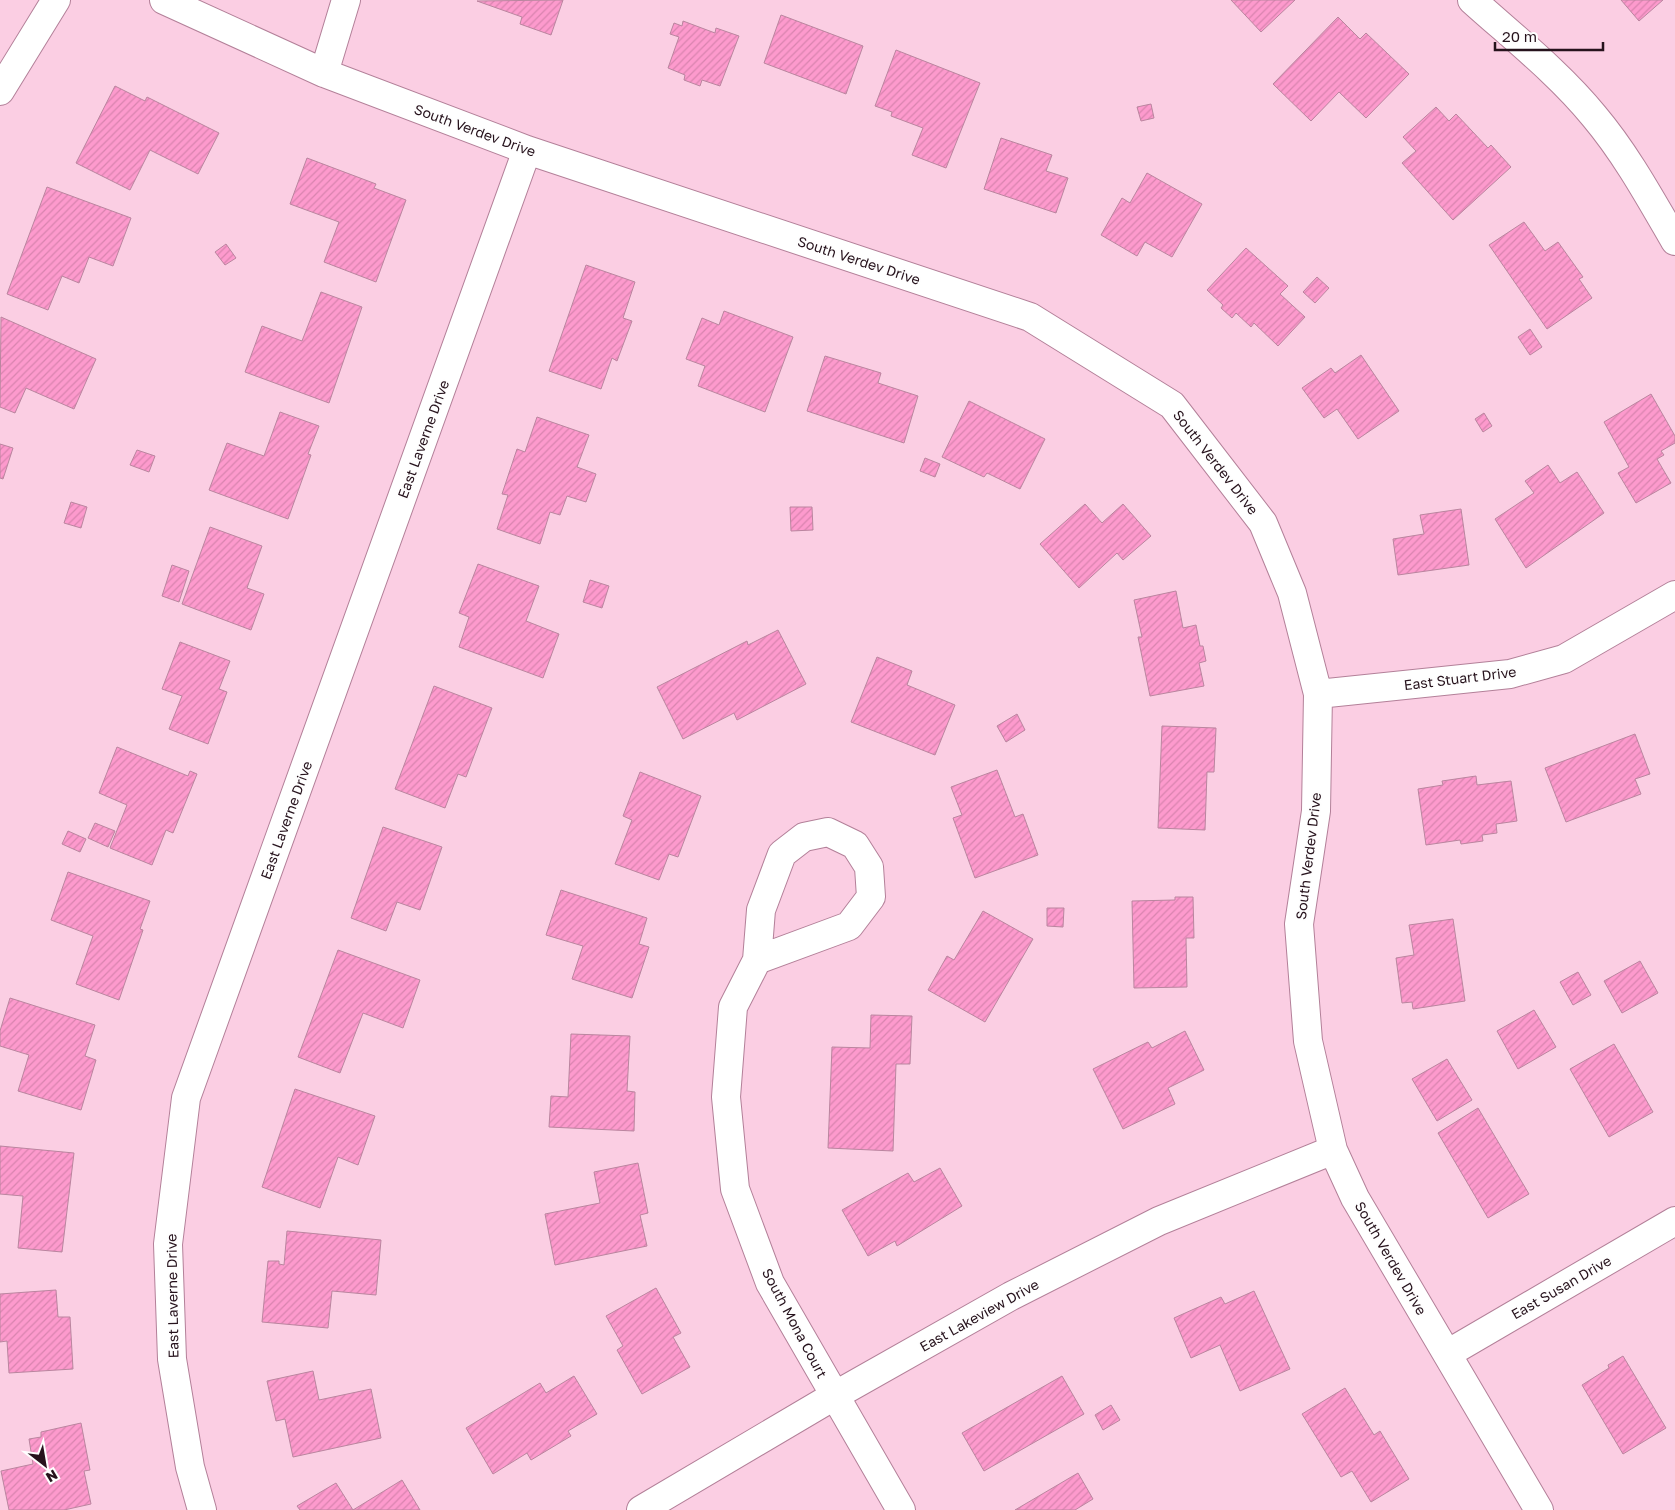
<svg xmlns="http://www.w3.org/2000/svg" width="1675" height="1510" viewBox="0 0 1675 1510" font-family="'Golos Text',sans-serif">
<style>
.building{fill:url(#building-hatch);stroke:#ba859f}
.lines{fill:none;stroke-linecap:round;stroke-linejoin:round}
.minor-casing{stroke:#b38099;stroke-width:30}
.minor{stroke:#fff;stroke-width:28}
.labels{text-anchor:middle;dominant-baseline:central;stroke-width:4;stroke-linejoin:round;paint-order:stroke}
.street-label{font-size:14px;fill:#26121c;stroke:#fefefe}
</style>
<defs>
<pattern id="building-hatch" width="6" height="6" patternUnits="userSpaceOnUse" patternTransform="scale(1.25)"><rect width="6" height="6" fill="#fd9acd"/><path d="M-1 1l2-2M0 6l6-6M5 7l2-2" fill="none" stroke="#d984af"/></pattern>
</defs>
<rect width="100%" height="100%" fill="#fbcee3"/>
<!-- building -->
<path class="building" d="M 563,0 L 551,35 L 520,24 L 522,17 L 477,1 Z
M 1231,0 L 1295,0 L 1261,32 Z
M 1621,0 L 1663,0 L 1639,21 Z
M 781,15 L 863,46 L 846,94 L 764,63 Z
M 1338,17 L 1360,39 L 1366,33 L 1409,74 L 1366,118 L 1339,92 L 1311,121 L 1273,84 Z
M 683,21 L 715,33 L 716,28 L 739,36 L 720,86 L 702,80 L 700,86 L 684,80 L 685,75 L 668,68 L 679,37 L 670,34 L 674,23 L 682,26 Z
M 896,50 L 980,83 L 946,168 L 912,155 L 923,128 L 891,116 L 892,112 L 875,106 Z
M 115,86 L 145,101 L 147,97 L 219,133 L 198,174 L 150,150 L 130,190 L 76,163 Z
M 1151,104 L 1154,118 L 1141,121 L 1137,107 Z
M 1436,107 L 1449,121 L 1456,114 L 1488,148 L 1491,145 L 1511,167 L 1453,220 L 1402,163 L 1416,151 L 1403,137 Z
M 1001,138 L 1052,155 L 1046,171 L 1068,178 L 1056,213 L 984,189 Z
M 307,158 L 376,184 L 374,188 L 406,200 L 376,282 L 324,262 L 339,222 L 290,204 Z
M 1147,173 L 1202,204 L 1172,257 L 1145,242 L 1137,256 L 1101,235 L 1122,198 L 1130,203 Z
M 47,187 L 131,218 L 113,266 L 89,257 L 79,283 L 62,276 L 48,310 L 7,294 Z
M 1524,222 L 1545,251 L 1558,242 L 1583,277 L 1579,279 L 1592,298 L 1547,329 L 1489,245 Z
M 226,244 L 236,258 L 225,265 L 215,252 Z
M 1246,248 L 1288,286 L 1280,294 L 1305,317 L 1278,346 L 1254,323 L 1251,327 L 1236,313 L 1232,318 L 1221,308 L 1223,305 L 1207,290 Z
M 586,265 L 635,282 L 623,318 L 632,321 L 617,361 L 612,358 L 601,389 L 549,371 Z
M 1317,277 L 1329,288 L 1315,303 L 1303,292 Z
M 321,292 L 362,307 L 329,403 L 245,372 L 262,326 L 302,341 Z
M 724,311 L 793,337 L 765,412 L 698,386 L 705,366 L 686,359 L 702,318 L 719,325 Z
M 1,317 L 96,359 L 74,409 L 26,388 L 15,413 L 0,407 Z
M 1530,329 L 1542,347 L 1530,355 L 1518,337 Z
M 1361,355 L 1399,411 L 1358,439 L 1337,409 L 1324,418 L 1302,388 L 1331,368 L 1335,373 Z
M 825,356 L 881,373 L 878,383 L 918,396 L 904,443 L 807,411 Z
M 1651,394 L 1675,436 L 1675,443 L 1661,451 L 1664,455 L 1657,459 L 1671,483 L 1636,503 L 1618,473 L 1629,467 L 1604,422 Z
M 969,401 L 1045,439 L 1020,489 L 987,473 L 984,477 L 942,457 Z
M 280,412 L 319,426 L 308,454 L 311,455 L 288,519 L 209,490 L 227,443 L 264,456 Z
M 1484,413 L 1492,426 L 1483,432 L 1475,419 Z
M 537,417 L 589,435 L 577,467 L 596,474 L 586,502 L 567,496 L 560,515 L 550,512 L 540,544 L 497,529 L 508,495 L 502,494 L 517,449 L 525,452 Z
M 0,444 L 13,448 L 3,479 L 0,478 Z
M 137,450 L 155,456 L 149,472 L 130,465 Z
M 925,458 L 940,464 L 935,477 L 920,471 Z
M 1548,465 L 1560,483 L 1577,472 L 1604,513 L 1526,568 L 1495,519 L 1534,493 L 1525,481 Z
M 71,502 L 87,507 L 81,528 L 64,523 Z
M 1085,504 L 1102,523 L 1123,504 L 1151,536 L 1123,560 L 1117,553 L 1079,588 L 1040,544 Z
M 790,507 L 812,507 L 813,530 L 791,531 Z
M 1461,509 L 1469,565 L 1398,575 L 1393,539 L 1424,534 L 1420,515 Z
M 210,527 L 262,546 L 247,588 L 264,594 L 251,630 L 182,604 Z
M 478,564 L 539,586 L 526,621 L 559,634 L 543,678 L 459,647 L 469,617 L 459,613 Z
M 172,565 L 189,571 L 179,602 L 162,596 Z
M 590,580 L 609,586 L 602,608 L 583,602 Z
M 1176,591 L 1183,628 L 1196,625 L 1200,646 L 1203,646 L 1206,661 L 1199,663 L 1204,686 L 1150,696 L 1138,637 L 1142,637 L 1134,600 Z
M 778,630 L 806,684 L 737,720 L 734,713 L 683,739 L 657,687 L 747,641 L 748,645 Z
M 180,642 L 230,661 L 219,689 L 227,692 L 208,744 L 169,729 L 182,696 L 162,689 Z
M 877,657 L 912,671 L 907,685 L 955,705 L 935,755 L 851,722 Z
M 434,686 L 492,708 L 466,777 L 458,774 L 445,808 L 395,789 Z
M 1017,714 L 1025,730 L 1006,742 L 997,726 Z
M 1162,726 L 1216,728 L 1214,772 L 1207,772 L 1205,830 L 1158,828 Z
M 1635,734 L 1650,774 L 1635,779 L 1641,794 L 1566,822 L 1545,768 Z
M 117,747 L 188,776 L 190,771 L 197,774 L 173,833 L 166,830 L 152,865 L 110,848 L 127,805 L 99,793 Z
M 997,770 L 1015,817 L 1023,814 L 1038,855 L 975,878 L 953,818 L 962,815 L 951,787 Z
M 640,772 L 701,796 L 678,857 L 669,854 L 659,880 L 615,864 L 632,820 L 623,816 Z
M 1476,776 L 1477,785 L 1511,781 L 1517,821 L 1496,824 L 1497,833 L 1482,835 L 1483,841 L 1461,844 L 1460,840 L 1426,845 L 1418,789 L 1443,785 L 1442,781 Z
M 95,823 L 115,831 L 108,847 L 88,838 Z
M 383,827 L 442,847 L 420,910 L 397,902 L 386,931 L 351,918 Z
M 68,831 L 86,839 L 80,852 L 62,844 Z
M 68,872 L 150,901 L 140,929 L 143,930 L 119,1000 L 76,984 L 93,936 L 51,920 Z
M 561,890 L 647,918 L 639,944 L 649,947 L 632,998 L 572,979 L 583,946 L 546,935 Z
M 1175,897 L 1193,897 L 1194,938 L 1186,938 L 1187,987 L 1134,988 L 1132,901 L 1175,900 Z
M 1047,908 L 1064,908 L 1063,927 L 1047,926 Z
M 983,911 L 1033,939 L 985,1022 L 928,990 L 947,956 L 954,960 Z
M 1453,919 L 1465,1001 L 1413,1009 L 1412,1002 L 1402,1003 L 1396,958 L 1414,955 L 1409,925 Z
M 338,950 L 420,980 L 403,1028 L 363,1013 L 340,1073 L 298,1057 Z
M 1640,961 L 1658,993 L 1622,1013 L 1604,981 Z
M 1578,972 L 1591,995 L 1573,1005 L 1560,982 Z
M 10,998 L 95,1025 L 85,1056 L 96,1060 L 81,1110 L 18,1091 L 29,1055 L 0,1046 L 0,1031 Z
M 1534,1010 L 1556,1047 L 1518,1069 L 1497,1031 Z
M 871,1015 L 912,1016 L 910,1064 L 896,1064 L 893,1151 L 828,1148 L 832,1047 L 870,1048 Z
M 1185,1031 L 1204,1070 L 1168,1088 L 1175,1104 L 1123,1129 L 1093,1069 L 1148,1042 L 1152,1048 Z
M 571,1034 L 630,1036 L 627,1091 L 635,1092 L 634,1131 L 549,1127 L 551,1096 L 568,1097 Z
M 1614,1044 L 1653,1112 L 1609,1137 L 1570,1069 Z
M 1447,1059 L 1472,1100 L 1437,1121 L 1412,1079 Z
M 295,1089 L 375,1116 L 358,1165 L 338,1157 L 320,1208 L 262,1187 Z
M 1478,1108 L 1529,1194 L 1488,1218 L 1438,1133 Z
M 0,1146 L 74,1153 L 62,1252 L 18,1248 L 23,1196 L 0,1194 Z
M 638,1163 L 648,1213 L 640,1215 L 647,1246 L 555,1265 L 545,1214 L 600,1203 L 594,1172 Z
M 940,1168 L 962,1206 L 897,1246 L 895,1241 L 868,1256 L 842,1210 L 908,1173 L 914,1182 Z
M 287,1231 L 381,1240 L 376,1295 L 332,1291 L 328,1328 L 262,1322 L 268,1261 L 279,1261 L 279,1264 L 284,1265 Z
M 656,1288 L 681,1333 L 673,1337 L 690,1367 L 642,1394 L 617,1350 L 623,1346 L 606,1316 Z
M 56,1290 L 58,1317 L 70,1317 L 73,1369 L 9,1373 L 7,1341 L 0,1342 L 0,1294 Z
M 1254,1291 L 1290,1369 L 1240,1391 L 1220,1345 L 1191,1358 L 1174,1318 L 1221,1297 L 1225,1304 Z
M 1623,1356 L 1666,1428 L 1623,1454 L 1582,1385 L 1609,1368 L 1608,1365 Z
M 313,1371 L 319,1400 L 371,1389 L 381,1438 L 293,1457 L 285,1419 L 276,1421 L 267,1381 Z
M 574,1376 L 597,1414 L 568,1431 L 571,1436 L 531,1460 L 527,1453 L 493,1474 L 466,1428 L 540,1383 L 546,1393 Z
M 1062,1376 L 1084,1414 L 984,1471 L 962,1433 Z
M 1345,1388 L 1374,1435 L 1380,1431 L 1409,1479 L 1371,1502 L 1352,1471 L 1341,1477 L 1302,1414 Z
M 1111,1405 L 1120,1420 L 1103,1430 L 1095,1415 Z
M 81,1423 L 90,1470 L 84,1471 L 91,1504 L 64,1510 L 9,1510 L 1,1471 L 33,1464 L 29,1439 L 41,1437 L 41,1432 Z
M 1078,1473 L 1093,1499 L 1075,1510 L 1015,1510 Z
M 402,1480 L 420,1510 L 353,1510 Z
M 336,1483 L 353,1510 L 300,1510 L 297,1506 Z"/>
<g class="lines">
<defs>
<path id="minor" d="M 164,0 L 324,73 L 527,150 L 1030,317 L 1172,405 L 1263,523 L 1292,593 L 1318,694 L 1316,811 L 1299,924 L 1308,1041 L 1333,1150 L 1355,1198 L 1539,1510
M 1472,0 C 1513,37 1559,73 1594,116 C 1626,154 1650,198 1675,241
M 324,73 L 346,0
M 0,91 L 56,0
M 1318,694 L 1510,674 L 1564,659 L 1675,595
M 757,960 L 849,926 L 871,897 L 869,867 L 855,845 L 828,832 L 804,837 L 782,854 L 761,910 L 757,960 L 733,1007 L 726,1097 L 735,1189 L 770,1283 L 901,1510
M 1447,1354 L 1675,1221
M 202,1510 L 190,1467 L 172,1359 L 168,1244 L 186,1098 L 527,150
M 641,1510 L 834,1396 L 1011,1296 L 1159,1221 L 1333,1150"/>
</defs>
<!-- minor casing -->
<use href="#minor" class="minor-casing"/>
<!-- minor -->
<use href="#minor" class="minor"/>
</g>
<g class="labels">
<!-- street labels -->
<g class="street-label">
<text transform="translate(475 130) rotate(20)">South Verdev Drive</text>
<text transform="translate(859 260) rotate(18)">South Verdev Drive</text>
<text transform="translate(423 439) rotate(-70)">East Laverne Drive</text>
<text transform="translate(1216 462) rotate(52)">South Verdev Drive</text>
<text transform="translate(1460 678) rotate(-7)">East Stuart Drive</text>
<text transform="translate(286 820) rotate(-70)">East Laverne Drive</text>
<text transform="translate(1308 856) rotate(-83)">South Verdev Drive</text>
<text transform="translate(1391 1258) rotate(60)">South Verdev Drive</text>
<text transform="translate(1561 1287) rotate(-30)">East Susan Drive</text>
<text transform="translate(172 1296) rotate(-91)">East Laverne Drive</text>
<text transform="translate(979 1315) rotate(-29)">East Lakeview Drive</text>
<text transform="translate(795 1323) rotate(62)">South Mona Court</text>
</g>
</g>
<!-- north arrow -->
<g transform="translate(45 1465) rotate(149)" stroke="#fefefe" stroke-width="4" paint-order="stroke">
<path d="M0-4L9 19L0 12L-9 19Z" fill="#26121c"/>
<text y="-8" font-size="14" font-weight="bold" text-anchor="middle" fill="#26121c">N</text>
</g>
<!-- scale -->
<path d="M1495 42v8h108v-8" fill="none" stroke="#26121c" stroke-width="2.5"/>
<text x="1502" y="42" font-size="15" fill="#26121c" stroke="#fefefe" stroke-width="4" paint-order="stroke">20 m</text>
</svg>
